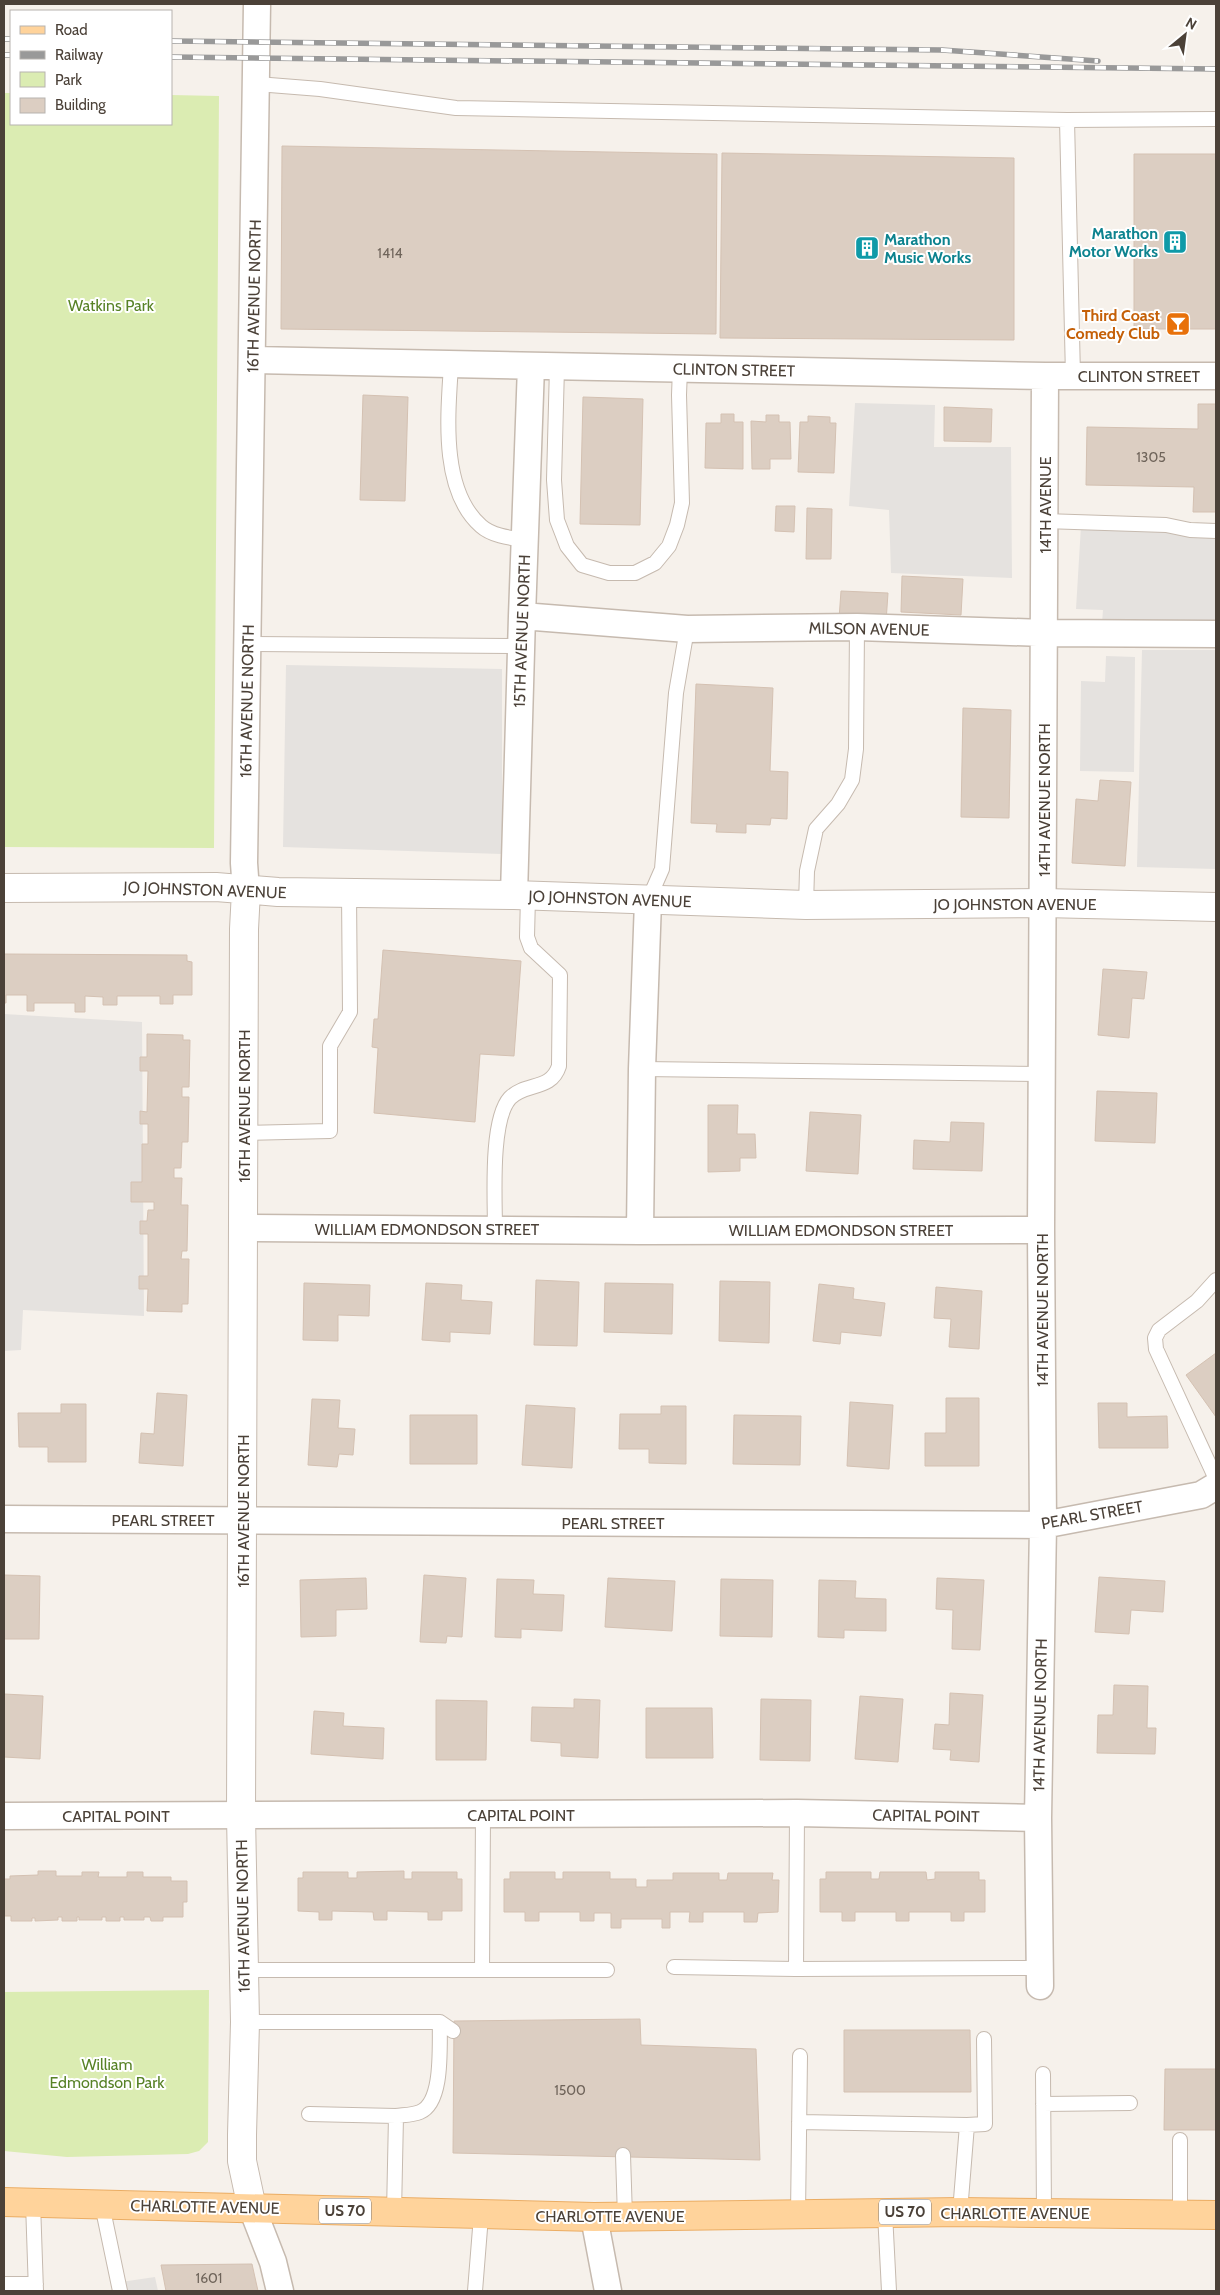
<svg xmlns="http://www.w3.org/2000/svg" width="1220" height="2295" viewBox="0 0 1220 2295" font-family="Cabin,sans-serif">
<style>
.green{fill:#dbecb2}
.parking{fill:#e5e2df}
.building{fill:#dccec2;stroke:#d4c1b2}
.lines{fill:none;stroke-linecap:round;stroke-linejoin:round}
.service-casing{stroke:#c6baaf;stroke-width:16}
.minor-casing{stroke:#c6baaf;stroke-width:29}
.tertiary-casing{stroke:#c6baaf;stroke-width:30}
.primary-casing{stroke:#ebad64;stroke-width:30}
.service{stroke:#fff;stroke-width:14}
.minor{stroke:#fff;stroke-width:26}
.tertiary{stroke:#fff;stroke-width:28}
.primary{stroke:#ffd39b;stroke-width:28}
.rail-casing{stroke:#999;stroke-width:5.5}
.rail{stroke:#fff;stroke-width:4;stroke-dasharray:11;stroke-linecap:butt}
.labels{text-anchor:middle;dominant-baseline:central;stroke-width:4;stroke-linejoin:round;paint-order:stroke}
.number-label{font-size:14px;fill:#6f645a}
.shield{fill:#fff;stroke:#817a74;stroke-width:1}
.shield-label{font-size:15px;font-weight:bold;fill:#4b4138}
.culture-label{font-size:16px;font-weight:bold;fill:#0d838f;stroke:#fff;text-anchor:end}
.street-label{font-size:16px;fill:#4b4138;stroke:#fff}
.park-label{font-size:16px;fill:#578226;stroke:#fff}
.food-label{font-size:16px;font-weight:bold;fill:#c56008;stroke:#fff;text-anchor:end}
</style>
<rect width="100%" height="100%" fill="#f6f1eb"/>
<!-- green -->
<path class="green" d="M 4,93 L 11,93 L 11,124 L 171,124 L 171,95 L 219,96 L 214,848 L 4,847 Z
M 209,1990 L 208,2142 L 199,2151 L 188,2154 L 67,2157 L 4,2151 L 4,1992 Z"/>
<!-- parking -->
<path class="parking" d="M 855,403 L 935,405 L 934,447 L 1011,447 L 1012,578 L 891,573 L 889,510 L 849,506 Z
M 1216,525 L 1216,625 L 1102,623 L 1103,610 L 1076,609 L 1081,526 Z
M 1142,650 L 1216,650 L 1216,869 L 1137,867 Z
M 1106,656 L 1135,657 L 1134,772 L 1080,771 L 1081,681 L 1105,682 Z
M 286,665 L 502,669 L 502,854 L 283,847 Z
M 4,1014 L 142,1022 L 144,1316 L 23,1310 L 21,1350 L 4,1351 Z
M 155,2277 L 158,2291 L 123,2291 L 121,2282 Z"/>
<!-- building -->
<path class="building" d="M 282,146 L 717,154 L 716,334 L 281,329 Z
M 722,153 L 1014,158 L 1014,340 L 720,338 Z
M 1134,154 L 1216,154 L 1216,329 L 1134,329 Z
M 363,395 L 408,397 L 405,501 L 360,500 Z
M 583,397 L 643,399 L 640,525 L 580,524 Z
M 1198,404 L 1216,404 L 1216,512 L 1193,512 L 1194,487 L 1086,485 L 1087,427 L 1198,429 Z
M 944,407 L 992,409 L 991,442 L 944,441 Z
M 721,414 L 734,414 L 734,422 L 743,422 L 743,469 L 705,468 L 706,423 L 721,423 Z
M 766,415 L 779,415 L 779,422 L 790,422 L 791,459 L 770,459 L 770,469 L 752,469 L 751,421 L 766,422 Z
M 808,416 L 830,417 L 830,423 L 836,423 L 834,473 L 798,472 L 800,422 L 808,422 Z
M 776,506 L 795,506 L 794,532 L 775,531 Z
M 807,508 L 832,509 L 831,559 L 806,559 Z
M 902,576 L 963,579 L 961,615 L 901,612 Z
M 841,591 L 888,593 L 886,622 L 839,619 Z
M 696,684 L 773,688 L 770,771 L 788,772 L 787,819 L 771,818 L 770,825 L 746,824 L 746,833 L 716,832 L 717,824 L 691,823 Z
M 963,708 L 1011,710 L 1009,818 L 961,817 Z
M 1100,780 L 1131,782 L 1125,866 L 1072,863 L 1076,799 L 1098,801 Z
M 383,950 L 521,961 L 514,1056 L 480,1054 L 475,1122 L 374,1113 L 378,1048 L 372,1047 L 374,1019 L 378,1019 Z
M 4,954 L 187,955 L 187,961 L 192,962 L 192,995 L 173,995 L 173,1004 L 160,1004 L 160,996 L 117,996 L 117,1005 L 103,1005 L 103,997 L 85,996 L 85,1012 L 75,1012 L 75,1003 L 34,1003 L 34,1011 L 27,1011 L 27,995 L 6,995 L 6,1003 L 4,1003 Z
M 1103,969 L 1147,972 L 1144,999 L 1132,998 L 1129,1038 L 1098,1035 Z
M 147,1034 L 183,1035 L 183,1040 L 190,1040 L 189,1087 L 182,1087 L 182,1097 L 189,1097 L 188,1142 L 182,1142 L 181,1168 L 174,1168 L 174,1178 L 182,1178 L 181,1205 L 188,1205 L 187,1251 L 182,1251 L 181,1259 L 189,1259 L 188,1304 L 182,1304 L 182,1312 L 147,1311 L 148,1289 L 139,1289 L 139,1276 L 148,1276 L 148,1234 L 140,1234 L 140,1221 L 147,1221 L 148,1210 L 154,1210 L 154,1202 L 131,1202 L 131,1182 L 142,1182 L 142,1144 L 148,1144 L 148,1124 L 140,1124 L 140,1111 L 147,1112 L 148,1071 L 140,1071 L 140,1057 L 147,1057 Z
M 1097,1091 L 1157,1093 L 1155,1143 L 1095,1141 Z
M 708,1105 L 738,1105 L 737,1134 L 755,1134 L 756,1158 L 740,1158 L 740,1171 L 708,1172 Z
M 810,1112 L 861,1115 L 858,1174 L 806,1171 Z
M 951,1122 L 984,1123 L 982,1171 L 913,1169 L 914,1140 L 950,1142 Z
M 536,1280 L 579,1282 L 577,1346 L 534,1345 Z
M 720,1281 L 770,1282 L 769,1343 L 719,1341 Z
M 304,1283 L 370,1285 L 369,1316 L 338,1315 L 338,1341 L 303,1340 Z
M 426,1283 L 462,1285 L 461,1300 L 492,1302 L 490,1334 L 450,1332 L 450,1342 L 422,1340 Z
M 605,1283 L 673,1284 L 672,1334 L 604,1332 Z
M 819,1284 L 854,1288 L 853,1299 L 885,1303 L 881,1336 L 841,1332 L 840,1344 L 813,1341 Z
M 936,1287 L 982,1291 L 979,1349 L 949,1347 L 951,1319 L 934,1318 Z
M 1216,1353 L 1216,1417 L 1186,1375 Z
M 157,1393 L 187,1395 L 183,1466 L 139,1463 L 141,1433 L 154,1434 Z
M 946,1398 L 979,1398 L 979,1466 L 925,1466 L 925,1433 L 946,1433 Z
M 312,1399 L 340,1400 L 338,1428 L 355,1429 L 353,1455 L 339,1454 L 337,1467 L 308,1465 Z
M 850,1402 L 893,1405 L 889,1469 L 847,1466 Z
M 1098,1403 L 1127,1403 L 1127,1417 L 1167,1416 L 1168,1448 L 1099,1448 Z
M 61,1404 L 86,1404 L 86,1462 L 48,1462 L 48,1447 L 19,1447 L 18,1413 L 61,1413 Z
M 526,1405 L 575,1408 L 572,1468 L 522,1465 Z
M 661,1406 L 686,1406 L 686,1464 L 649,1463 L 649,1449 L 619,1449 L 620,1414 L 661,1414 Z
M 410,1415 L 477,1415 L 477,1464 L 410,1464 Z
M 734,1415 L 801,1416 L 800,1465 L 733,1464 Z
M 4,1575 L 40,1576 L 39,1639 L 4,1639 Z
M 424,1575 L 466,1578 L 462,1637 L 447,1636 L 446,1643 L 420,1642 Z
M 1099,1577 L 1165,1581 L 1163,1612 L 1131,1610 L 1129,1634 L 1095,1632 Z
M 366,1578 L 367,1609 L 336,1610 L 336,1636 L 301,1637 L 300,1580 Z
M 608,1578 L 675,1581 L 672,1631 L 605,1627 Z
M 937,1578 L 984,1580 L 980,1650 L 952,1649 L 953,1610 L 936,1609 Z
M 497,1579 L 534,1580 L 533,1594 L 564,1595 L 562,1631 L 521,1629 L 521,1638 L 495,1637 Z
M 721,1579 L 773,1580 L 772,1637 L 720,1636 Z
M 819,1580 L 856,1581 L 855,1598 L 886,1599 L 886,1631 L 844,1630 L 844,1638 L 818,1637 Z
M 1114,1685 L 1148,1686 L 1147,1728 L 1156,1728 L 1155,1754 L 1097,1753 L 1098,1715 L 1113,1715 Z
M 950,1693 L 983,1695 L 979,1762 L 950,1760 L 951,1750 L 933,1749 L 935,1724 L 949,1725 Z
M 4,1694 L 43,1696 L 40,1759 L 4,1757 Z
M 860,1696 L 903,1699 L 898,1762 L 855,1759 Z
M 574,1699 L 600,1700 L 598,1758 L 561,1756 L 561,1743 L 531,1741 L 532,1707 L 574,1708 Z
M 761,1699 L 811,1700 L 810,1761 L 760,1760 Z
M 436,1700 L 487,1701 L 486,1760 L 436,1760 Z
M 646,1708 L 712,1708 L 713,1758 L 646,1758 Z
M 314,1711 L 344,1713 L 343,1726 L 384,1728 L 383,1759 L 311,1754 Z
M 38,1871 L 56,1871 L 56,1876 L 82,1876 L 82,1872 L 99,1872 L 98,1877 L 127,1877 L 127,1872 L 143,1872 L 143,1877 L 171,1877 L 171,1881 L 187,1881 L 187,1902 L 183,1902 L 183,1917 L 163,1917 L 163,1921 L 151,1921 L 150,1917 L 144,1917 L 144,1920 L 124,1920 L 124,1917 L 120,1917 L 120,1921 L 106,1921 L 106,1917 L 102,1917 L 102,1920 L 79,1920 L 79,1917 L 77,1917 L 77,1921 L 62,1921 L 62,1917 L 58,1917 L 58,1920 L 35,1921 L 35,1918 L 32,1918 L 32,1921 L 11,1921 L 11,1916 L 4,1916 L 4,1879 L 10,1879 L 10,1876 L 38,1875 Z
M 404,1871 L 404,1879 L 412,1879 L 412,1872 L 457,1872 L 457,1879 L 462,1879 L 462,1911 L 442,1911 L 442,1920 L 428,1920 L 428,1912 L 387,1911 L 387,1920 L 374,1920 L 373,1912 L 332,1911 L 332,1920 L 319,1920 L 319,1912 L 298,1911 L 298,1878 L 303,1878 L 303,1872 L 348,1872 L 348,1878 L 357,1878 L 357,1872 Z
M 510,1872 L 555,1872 L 555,1879 L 563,1879 L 563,1872 L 610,1872 L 610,1879 L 636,1879 L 636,1887 L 647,1887 L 647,1880 L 673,1880 L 673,1873 L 719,1873 L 719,1880 L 727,1880 L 728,1873 L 773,1873 L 772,1880 L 779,1880 L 778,1912 L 758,1913 L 757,1922 L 744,1922 L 744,1912 L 703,1912 L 703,1922 L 689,1922 L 690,1912 L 670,1912 L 670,1928 L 662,1928 L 662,1919 L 621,1919 L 621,1928 L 611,1928 L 611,1913 L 594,1913 L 594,1921 L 580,1921 L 580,1912 L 539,1912 L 539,1921 L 525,1921 L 525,1912 L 504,1912 L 504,1879 L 510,1879 Z
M 826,1872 L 871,1872 L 871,1879 L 879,1879 L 880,1872 L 926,1872 L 927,1880 L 935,1879 L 935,1872 L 979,1872 L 979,1880 L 985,1880 L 985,1912 L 964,1912 L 964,1921 L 951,1921 L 951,1912 L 909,1912 L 909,1921 L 896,1921 L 896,1912 L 855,1912 L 855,1921 L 842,1921 L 842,1912 L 820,1912 L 820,1879 L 826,1879 Z
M 640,2019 L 641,2045 L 756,2049 L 760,2160 L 453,2153 L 454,2021 Z
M 844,2030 L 970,2030 L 971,2092 L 844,2092 Z
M 1165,2069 L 1216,2069 L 1216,2130 L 1164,2130 Z
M 252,2264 L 258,2291 L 166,2291 L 161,2265 Z"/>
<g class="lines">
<defs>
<path id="service" d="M 257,84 L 320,89 L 456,108 L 1067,120 L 1216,119
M 1067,120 L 1073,376
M 451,365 C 448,414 440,490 481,526 C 492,536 511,538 525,540
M 557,367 L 554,480 L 557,520 L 567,546 L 582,565 L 609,573 L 635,573 L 655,563 L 669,546 L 677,525 L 682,503 L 679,395 L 680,369
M 1044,521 L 1166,525 L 1190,530 L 1216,531
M 248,644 L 521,646
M 648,901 L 662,869 L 676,693 L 687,629
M 806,905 L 807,871 L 816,829 L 838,804 L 852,780 L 856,749 L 857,627
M 642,1069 L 1042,1074
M 244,1133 L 330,1131 L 330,1046 L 350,1012 L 349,893
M 495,1230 C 495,1199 490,1120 510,1098 C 526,1082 551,1091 559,1066 L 560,975 L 531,948 L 527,937 L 528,896
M 1216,1280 L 1197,1301 L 1159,1330 L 1155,1338 L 1156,1349 L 1216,1479
M 797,1813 L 796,1969 L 1038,1968
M 674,1967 L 796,1969
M 245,1970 L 482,1970 L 483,1815
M 482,1970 L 607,1970
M 245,2022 L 440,2022 L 453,2031
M 1043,2074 L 1044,2213
M 1043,2104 L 1130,2103
M 309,2114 L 396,2116 L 394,2213
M 396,2116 C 403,2115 413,2115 420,2112 C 444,2102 439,2045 440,2022
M 799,2122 L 967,2125 L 960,2212
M 967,2125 L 985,2124 L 984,2039
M 623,2155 L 625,2217
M 33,2203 L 36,2291
M 102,2205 L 120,2291
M 885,2213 L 889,2291
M 798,2214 L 800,2056
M 1180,2214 L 1180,2140
M 4,2284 L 36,2284
M 475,2291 L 481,2216"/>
<path id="minor" d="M 253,360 L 1045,376 L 1216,376
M 522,616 L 687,629 L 857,627 L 1044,633 L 1216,634
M 246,891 L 244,863 L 257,4
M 514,895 L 522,616 L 531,366
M 244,1228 L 640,1231 L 1041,1230
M 640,1231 L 642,1069 L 648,901
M 4,1519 L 1043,1525 L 1201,1495 L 1216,1486
M 4,1816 L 797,1813 L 1038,1818
M 1040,1986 L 1038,1818 L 1043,1525 L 1041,1230 L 1045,376
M 252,2208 L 273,2262 L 280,2291
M 594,2217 L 608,2291"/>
<path id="tertiary" d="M 4,888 L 216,887 L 278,892 L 514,895 L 806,905 L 1043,903 L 1216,907
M 246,891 L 244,929 L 241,1816 L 245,2022 L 242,2135 L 242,2161 L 252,2208"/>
<path id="primary" d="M 4,2202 L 594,2217 L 960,2212 L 1216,2215"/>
</defs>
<!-- service casing -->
<use href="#service" class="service-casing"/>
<!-- minor casing -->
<use href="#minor" class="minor-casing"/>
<!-- tertiary casing -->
<use href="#tertiary" class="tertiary-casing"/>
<!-- primary casing -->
<use href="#primary" class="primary-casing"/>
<!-- service -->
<use href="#service" class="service"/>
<!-- minor -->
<use href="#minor" class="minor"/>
<!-- tertiary -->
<use href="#tertiary" class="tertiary"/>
<!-- primary -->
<use href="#primary" class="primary"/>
<defs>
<path id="rail" d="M 4,39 L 11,39
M 171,41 L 942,50 L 1098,61
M 4,55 L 11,55
M 171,57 L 1216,69"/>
</defs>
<!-- rail casing -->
<use href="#rail" class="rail-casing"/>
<!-- rail -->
<use href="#rail" class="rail"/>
</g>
<!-- icons -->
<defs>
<symbol id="building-square" viewBox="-11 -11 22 22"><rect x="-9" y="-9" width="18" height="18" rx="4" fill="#0f9aa8" stroke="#fff"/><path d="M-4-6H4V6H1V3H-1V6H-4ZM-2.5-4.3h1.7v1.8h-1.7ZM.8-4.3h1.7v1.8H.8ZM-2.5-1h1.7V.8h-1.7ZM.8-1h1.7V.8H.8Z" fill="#fff"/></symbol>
<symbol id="bar-square" viewBox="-11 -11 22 22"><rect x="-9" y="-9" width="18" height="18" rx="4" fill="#e8710a" stroke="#fff"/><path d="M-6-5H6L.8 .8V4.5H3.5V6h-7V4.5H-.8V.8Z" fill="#fff"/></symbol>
</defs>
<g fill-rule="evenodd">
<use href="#building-square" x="1161" y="228" width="28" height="28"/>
<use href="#building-square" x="853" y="234" width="28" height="28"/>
<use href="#bar-square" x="1164" y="310" width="28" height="28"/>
</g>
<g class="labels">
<!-- number labels -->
<g class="number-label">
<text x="390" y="253">1414</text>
<text x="1151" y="457">1305</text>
<text x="570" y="2090">1500</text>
<text x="209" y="2278">1601</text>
</g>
<!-- shield labels -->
<g class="shield">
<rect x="319" y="2198.5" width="52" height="25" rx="4"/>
<rect x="879" y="2199.5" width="52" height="25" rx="4"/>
</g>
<g class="shield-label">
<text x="345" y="2211">US 70</text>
<text x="905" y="2212">US 70</text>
</g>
<!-- culture labels -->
<g class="culture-label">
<text x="1158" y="233">Marathon<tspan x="1158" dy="18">Motor Works</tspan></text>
<text x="884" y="239" text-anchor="start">Marathon<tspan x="884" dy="18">Music Works</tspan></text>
</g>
<!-- street labels -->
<g class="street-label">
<text transform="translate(254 296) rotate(-89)">16TH AVENUE NORTH</text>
<text transform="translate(734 370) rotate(1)">CLINTON STREET</text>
<text x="1139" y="376">CLINTON STREET</text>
<text transform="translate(1045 505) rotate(-90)">14TH AVENUE</text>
<text transform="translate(869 629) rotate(1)">MILSON AVENUE</text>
<text transform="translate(522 631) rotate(-88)">15TH AVENUE NORTH</text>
<text transform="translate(247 701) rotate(-89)">16TH AVENUE NORTH</text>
<text transform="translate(1044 800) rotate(-90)">14TH AVENUE NORTH</text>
<text transform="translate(205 890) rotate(2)">JO JOHNSTON AVENUE</text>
<text transform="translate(610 899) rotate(2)">JO JOHNSTON AVENUE</text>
<text x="1015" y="904">JO JOHNSTON AVENUE</text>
<text transform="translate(244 1106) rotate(-90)">16TH AVENUE NORTH</text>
<text x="427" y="1229">WILLIAM EDMONDSON STREET</text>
<text x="841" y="1230">WILLIAM EDMONDSON STREET</text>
<text transform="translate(1042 1310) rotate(-90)">14TH AVENUE NORTH</text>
<text transform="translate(243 1511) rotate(-90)">16TH AVENUE NORTH</text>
<text transform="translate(1092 1515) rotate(-10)">PEARL STREET</text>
<text x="163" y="1520">PEARL STREET</text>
<text x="613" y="1523">PEARL STREET</text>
<text transform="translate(1040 1715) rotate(-89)">14TH AVENUE NORTH</text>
<text x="521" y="1815">CAPITAL POINT</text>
<text x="116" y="1816">CAPITAL POINT</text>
<text transform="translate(926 1816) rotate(1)">CAPITAL POINT</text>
<text transform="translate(243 1916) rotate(-91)">16TH AVENUE NORTH</text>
<text transform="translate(205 2207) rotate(1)">CHARLOTTE AVENUE</text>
<text x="1015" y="2213">CHARLOTTE AVENUE</text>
<text x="610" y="2216">CHARLOTTE AVENUE</text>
</g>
<!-- park labels -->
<g class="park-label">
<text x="111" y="305">Watkins Park</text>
<text x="107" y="2064">William<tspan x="107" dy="18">Edmondson Park</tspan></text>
</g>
<!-- food labels -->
<g class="food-label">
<text x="1160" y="315">Third Coast<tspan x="1160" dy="18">Comedy Club</tspan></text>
</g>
</g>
<!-- border -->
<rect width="1220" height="2295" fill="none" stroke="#4b4138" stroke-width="10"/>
<!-- legend -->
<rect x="10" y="10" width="162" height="115" fill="#ffffff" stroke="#b7b3af"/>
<rect x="20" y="26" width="25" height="8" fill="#ffd39b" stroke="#b7b3af"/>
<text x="55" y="35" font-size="15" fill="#4b4138">Road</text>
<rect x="20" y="51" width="25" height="8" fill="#999999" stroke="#b7b3af"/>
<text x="55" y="60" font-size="15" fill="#4b4138">Railway</text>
<rect x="20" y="72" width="25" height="15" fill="#dbecb2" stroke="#b7b3af"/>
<text x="55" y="85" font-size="15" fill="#4b4138">Park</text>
<rect x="20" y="98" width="25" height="15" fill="#dccec2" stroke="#b7b3af"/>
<text x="55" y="110" font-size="15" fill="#4b4138">Building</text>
<!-- north arrow -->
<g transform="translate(1185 35) rotate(29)" stroke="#ffffff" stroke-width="4" paint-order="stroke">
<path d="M0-4L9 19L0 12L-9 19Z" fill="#4b4138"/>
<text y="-8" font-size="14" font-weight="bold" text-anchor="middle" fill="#4b4138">N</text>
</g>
</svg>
